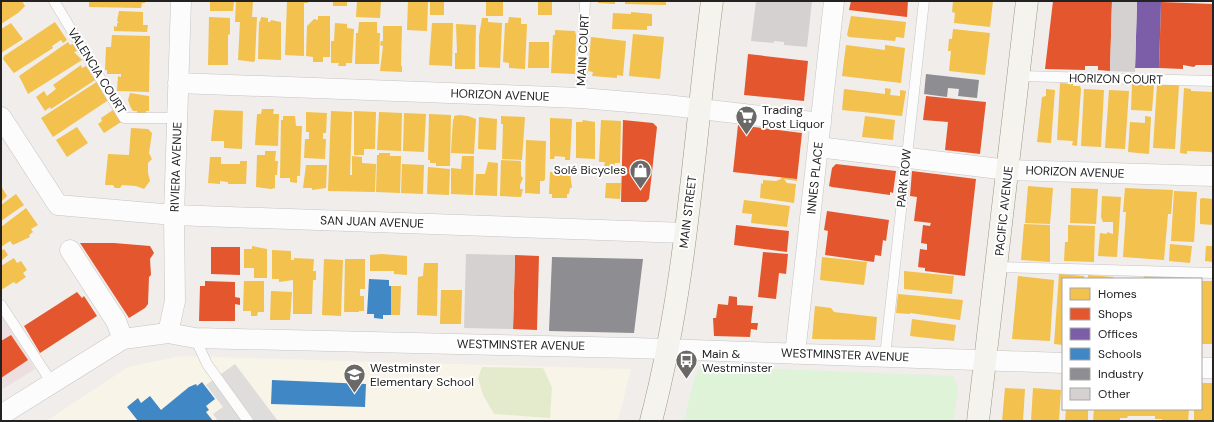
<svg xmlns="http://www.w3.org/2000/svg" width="1214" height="422" viewBox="0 0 1214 422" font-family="'DM Sans',sans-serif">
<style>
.commercial{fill:#eddfdf}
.education{fill:#f8f4e8}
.religious{fill:#dedddc}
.grass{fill:#e3ebcc}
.park{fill:#def3d8}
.homes{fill:#f2c14e}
.shops{fill:#e4572e}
.offices{fill:#7b5ea7}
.schools{fill:#3f88c5}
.industry{fill:#8d8d92}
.building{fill:#d4d1d0}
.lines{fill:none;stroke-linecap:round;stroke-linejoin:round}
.lane-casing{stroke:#c6c4c3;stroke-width:11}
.street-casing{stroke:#c6c4c3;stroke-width:21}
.secondary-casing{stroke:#9b9782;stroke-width:23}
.lane{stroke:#fdfcfc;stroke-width:10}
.street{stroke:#fdfcfc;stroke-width:20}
.secondary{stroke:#f4f3ed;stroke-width:22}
.labels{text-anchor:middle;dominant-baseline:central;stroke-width:4;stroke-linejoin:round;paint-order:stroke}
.street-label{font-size:12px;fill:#222;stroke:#fff}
.poi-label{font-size:12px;fill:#222;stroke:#fff;text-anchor:start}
</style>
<rect width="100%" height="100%" fill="#f0edeb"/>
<!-- commercial -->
<path class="commercial" d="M 1,315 L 35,369 L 1,390 Z"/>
<!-- education -->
<path class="education" d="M 180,356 L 631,369 L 618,421 L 46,421 L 128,367 Z"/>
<!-- religious -->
<path class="religious" d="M 235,364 L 278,421 L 218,421 L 213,414 L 223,407 L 206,385 Z"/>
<!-- grass -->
<path class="grass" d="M 482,367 L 543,368 L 552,387 L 550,418 L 494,414 L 483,395 L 478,378 Z"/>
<!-- park -->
<path class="park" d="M 701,366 L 953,376 L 958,386 L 954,421 L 684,421 L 695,376 Z"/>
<!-- homes -->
<path class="homes" d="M 1,1 L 22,1 L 25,6 L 18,13 L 1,24 Z
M 89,1 L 145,1 L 145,3 L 142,3 L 141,8 L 89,7 Z
M 210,1 L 234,1 L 233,11 L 210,11 Z
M 236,1 L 253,1 L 252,17 L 257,17 L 255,60 L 254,62 L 238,60 L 240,22 L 235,22 Z
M 282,1 L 308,1 L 308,3 L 304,3 L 304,56 L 285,55 L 287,2 Z
M 333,1 L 347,1 L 347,6 L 333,6 Z
M 357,1 L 381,1 L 380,18 L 356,17 Z
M 408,1 L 428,1 L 427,31 L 407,30 Z
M 430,1 L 444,1 L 444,15 L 430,15 Z
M 486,1 L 503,1 L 503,16 L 486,16 Z
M 538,1 L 552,1 L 552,15 L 538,15 Z
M 598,1 L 615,1 L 615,4 L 598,3 Z
M 625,1 L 666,1 L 666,5 L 625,4 Z
M 953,1 L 993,1 L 990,27 L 954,23 L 955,13 L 952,12 Z
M 119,11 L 143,12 L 143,25 L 148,25 L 147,32 L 114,31 L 114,26 L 117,27 L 117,23 L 119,23 L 117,21 Z
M 631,12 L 652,14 L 652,26 L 647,26 L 647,30 L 612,29 L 613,13 L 631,14 Z
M 318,16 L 330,16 L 330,57 L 323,57 L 323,62 L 313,62 L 313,57 L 306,56 L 307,26 L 314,19 L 318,20 Z
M 851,16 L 906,22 L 904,38 L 896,37 L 895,41 L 849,37 L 847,35 Z
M 209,17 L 230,18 L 230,34 L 228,35 L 228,65 L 208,65 Z
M 261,17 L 268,18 L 268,22 L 270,22 L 271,20 L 281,22 L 281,60 L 258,59 L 259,21 L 260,22 Z
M 509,17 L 521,18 L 521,24 L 527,24 L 525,69 L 509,68 L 509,63 L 503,62 L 505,23 L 508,23 Z
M 482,18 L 488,18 L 488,22 L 502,23 L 500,68 L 479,67 L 479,36 Z
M 55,22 L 67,40 L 63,43 L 61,40 L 52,46 L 53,48 L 14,73 L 13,72 L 3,59 L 4,56 Z
M 359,22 L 377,22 L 377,33 L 380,33 L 379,64 L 355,64 L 356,33 L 358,33 Z
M 11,23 L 23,39 L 1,53 L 1,29 Z
M 335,23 L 347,24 L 347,28 L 354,29 L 352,63 L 346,63 L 346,66 L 338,66 L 339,63 L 331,63 L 331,41 L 334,41 Z
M 432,23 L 453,23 L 452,66 L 429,65 Z
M 456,24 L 476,25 L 475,69 L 455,69 L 455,53 L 457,53 Z
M 383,26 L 402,26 L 401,66 L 402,66 L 402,72 L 380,71 L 383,46 L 380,45 L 381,41 L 383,41 Z
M 953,29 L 990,33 L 985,75 L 949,71 L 951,51 L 948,51 L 949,39 L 952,39 Z
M 555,30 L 575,31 L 576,35 L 575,74 L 551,73 L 553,35 L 555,35 Z
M 633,34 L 664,37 L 660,79 L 629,76 Z
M 112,35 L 150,36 L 149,92 L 117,91 L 118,76 L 121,77 L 121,74 L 107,74 L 107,70 L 105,70 L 106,47 L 111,47 Z
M 591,37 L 626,41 L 623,76 L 617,75 L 617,78 L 592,76 L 593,72 L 588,71 Z
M 68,42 L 70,45 L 73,44 L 77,51 L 74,52 L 82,60 L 28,94 L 19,76 Z
M 529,42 L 549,42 L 549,68 L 528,68 Z
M 846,45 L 885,50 L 885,45 L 905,48 L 901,83 L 842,76 Z
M 81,65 L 82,68 L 86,66 L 95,80 L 51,109 L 50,107 L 45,111 L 36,97 L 44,91 L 47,96 L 56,89 L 53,85 Z
M 98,81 L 110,99 L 53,137 L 41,118 Z
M 1060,83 L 1073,84 L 1073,86 L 1080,86 L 1081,89 L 1077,146 L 1072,145 L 1073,141 L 1057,140 Z
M 1132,84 L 1154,85 L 1152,111 L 1131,110 Z
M 1157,84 L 1179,85 L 1175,149 L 1153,148 Z
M 885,88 L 891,89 L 890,95 L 900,96 L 900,90 L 906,91 L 902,116 L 842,110 L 844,89 L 885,94 Z
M 1184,88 L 1191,89 L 1191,91 L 1213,92 L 1213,154 L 1211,152 L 1187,151 L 1187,154 L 1180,153 Z
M 1046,89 L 1055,90 L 1051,143 L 1037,142 L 1042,97 L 1046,96 Z
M 1084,89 L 1104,90 L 1101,147 L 1081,146 Z
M 1109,90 L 1129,91 L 1125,149 L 1105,148 Z
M 130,93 L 149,96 L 149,111 L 146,111 L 146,116 L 137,115 L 137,111 L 133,111 L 130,106 L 128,100 Z
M 262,109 L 274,109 L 273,114 L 279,114 L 278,146 L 255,145 L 257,114 L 261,114 Z
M 113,110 L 121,122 L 104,133 L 98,124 L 102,121 L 101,118 Z
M 214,110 L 243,111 L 242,149 L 224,148 L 224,141 L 211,141 Z
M 331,111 L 352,112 L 350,175 L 352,175 L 352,156 L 362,157 L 362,163 L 376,164 L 375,192 L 328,191 Z
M 354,111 L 376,112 L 375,149 L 364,149 L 364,155 L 354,155 Z
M 306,112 L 327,113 L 326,133 L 323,133 L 323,139 L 326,139 L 325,159 L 304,158 L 305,139 L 309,139 L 309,132 L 306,132 Z
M 379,112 L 402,113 L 401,151 L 377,150 Z
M 404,113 L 426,114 L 424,152 L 403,151 Z
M 429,114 L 451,115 L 450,166 L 436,166 L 436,163 L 430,163 L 430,160 L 428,160 Z
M 459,115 L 468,116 L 476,119 L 474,154 L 451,153 L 453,119 L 454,119 L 454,116 Z
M 283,116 L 295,116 L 296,126 L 302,126 L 300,176 L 297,176 L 297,183 L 290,182 L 290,178 L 280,178 L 281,120 L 283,120 Z
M 501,116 L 525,117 L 522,160 L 502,159 L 503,124 L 501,124 Z
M 865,116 L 895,120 L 893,140 L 862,137 Z
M 1145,116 L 1151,117 L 1149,154 L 1128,152 L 1130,122 L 1145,123 Z
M 479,117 L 497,119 L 496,150 L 478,149 Z
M 550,118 L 572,119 L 570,160 L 565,160 L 565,157 L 555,156 L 554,159 L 550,159 Z
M 583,120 L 595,122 L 595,159 L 576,158 L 576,122 L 582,122 Z
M 601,120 L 621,121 L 620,163 L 615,163 L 614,167 L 604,166 L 605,162 L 599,162 Z
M 77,127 L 88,143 L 67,157 L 56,140 Z
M 131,128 L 148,129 L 152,133 L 149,153 L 152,159 L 148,163 L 148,173 L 150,181 L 144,189 L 136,186 L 122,185 L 120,188 L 115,188 L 113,185 L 105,185 L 108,154 L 129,155 Z
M 526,140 L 546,141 L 545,179 L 544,181 L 540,181 L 540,194 L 525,193 Z
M 265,151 L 276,151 L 275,161 L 278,161 L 277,175 L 275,175 L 275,188 L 271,189 L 256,187 L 257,155 L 265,155 Z
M 379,153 L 390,153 L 390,156 L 401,156 L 400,193 L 376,192 L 377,155 L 379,155 Z
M 462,156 L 474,156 L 473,195 L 451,194 L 451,168 L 461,169 Z
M 210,157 L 221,157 L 221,164 L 240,164 L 240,161 L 247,161 L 246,184 L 228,184 L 228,182 L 220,181 L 220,184 L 208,183 Z
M 501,160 L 521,161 L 521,176 L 523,178 L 520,185 L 520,189 L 523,189 L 521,197 L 500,196 Z
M 488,162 L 498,163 L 497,196 L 475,195 L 476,174 L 485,174 Z
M 402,164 L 424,165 L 423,194 L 401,193 Z
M 306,165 L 327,165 L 326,188 L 312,190 L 312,188 L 303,188 Z
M 428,167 L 450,169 L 449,195 L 427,194 Z
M 550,172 L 570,173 L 572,188 L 570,188 L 569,194 L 567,194 L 567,198 L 552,198 L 552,194 L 549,194 Z
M 782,177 L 797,179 L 797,181 L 784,179 L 787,183 L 796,184 L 794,203 L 760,198 L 761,183 L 763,184 L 763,180 L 776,181 L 781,179 Z
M 606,183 L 621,183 L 620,199 L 605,198 Z
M 1,186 L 7,196 L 1,202 Z
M 1028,186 L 1053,188 L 1050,224 L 1025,223 Z
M 1071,188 L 1098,189 L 1096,224 L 1070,223 Z
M 1125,188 L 1173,190 L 1171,214 L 1168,214 L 1164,260 L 1123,257 L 1126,212 L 1123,212 Z
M 1174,191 L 1197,192 L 1194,242 L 1171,241 Z
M 16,194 L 24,205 L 1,221 L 1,205 Z
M 1102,196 L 1121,197 L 1117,257 L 1098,256 L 1100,233 L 1107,234 L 1107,232 L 1113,234 L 1113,222 L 1103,222 L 1101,217 Z
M 1202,198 L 1213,199 L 1213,225 L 1200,224 L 1200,199 Z
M 744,200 L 790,206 L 787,227 L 751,223 L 752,214 L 742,213 Z
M 26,208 L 38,225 L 31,229 L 33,232 L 29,235 L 30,237 L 13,245 L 10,241 L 1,247 L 1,227 Z
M 1024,224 L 1050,225 L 1050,262 L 1021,260 Z
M 1068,225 L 1095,226 L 1094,262 L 1064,261 L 1065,242 L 1068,242 Z
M 1170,244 L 1192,246 L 1190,263 L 1169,261 Z
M 252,246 L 267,249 L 267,278 L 254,278 L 254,268 L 244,268 L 244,249 L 252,249 Z
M 1206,246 L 1213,246 L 1213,262 L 1205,261 Z
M 4,249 L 8,255 L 1,261 L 1,251 Z
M 272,250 L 291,251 L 291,260 L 294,260 L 294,258 L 314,259 L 313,271 L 316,271 L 316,280 L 313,280 L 312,314 L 293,314 L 293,280 L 279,282 L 279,279 L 272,279 Z
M 382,254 L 407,256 L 407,275 L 394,274 L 394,271 L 370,271 L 370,255 Z
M 822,257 L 867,262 L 864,285 L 820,280 Z
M 14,258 L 17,263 L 21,261 L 27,270 L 23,273 L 26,277 L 16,284 L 14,282 L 1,290 L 1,266 Z
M 324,259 L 343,260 L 341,316 L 322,315 Z
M 345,259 L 365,259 L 365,289 L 360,289 L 360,296 L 364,296 L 364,311 L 359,311 L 359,312 L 344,312 Z
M 424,263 L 438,263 L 437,316 L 417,315 L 418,277 L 423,276 Z
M 904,271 L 954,276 L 952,294 L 904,289 Z
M 1059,274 L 1084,276 L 1084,279 L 1063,279 L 1063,345 L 1054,344 Z
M 1144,274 L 1196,278 L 1196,279 L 1144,279 Z
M 1088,275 L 1114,277 L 1113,279 L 1088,279 Z
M 1018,276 L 1054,280 L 1050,341 L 1012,339 Z
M 244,281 L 264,281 L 264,312 L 258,312 L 257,316 L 251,316 L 251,311 L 243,311 Z
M 1202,281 L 1213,281 L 1213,344 L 1201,344 Z
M 391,286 L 401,286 L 400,315 L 391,315 Z
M 441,290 L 462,290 L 461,324 L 440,324 Z
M 271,291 L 292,292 L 290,320 L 270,320 Z
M 898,294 L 963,300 L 960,320 L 910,313 L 910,314 L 896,313 Z
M 815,306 L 831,308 L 834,312 L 877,317 L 875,340 L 812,339 Z
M 912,319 L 956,325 L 954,341 L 910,336 Z
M 1201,383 L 1213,383 L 1213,421 L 1194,421 L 1194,409 L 1201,409 Z
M 1005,388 L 1025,389 L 1023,421 L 1002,421 Z
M 1033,388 L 1061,390 L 1059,421 L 1031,421 Z
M 1066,409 L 1088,409 L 1088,421 L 1065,421 Z
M 1094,409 L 1189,409 L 1188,421 L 1162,421 L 1162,419 L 1155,419 L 1155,416 L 1128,416 L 1127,418 L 1120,418 L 1120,421 L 1093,421 Z"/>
<!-- shops -->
<path class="shops" d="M 851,1 L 908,1 L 907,17 L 849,10 Z
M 1053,1 L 1112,1 L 1110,71 L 1098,70 L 1098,66 L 1085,66 L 1085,70 L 1045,69 Z
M 1161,2 L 1213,4 L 1213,65 L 1196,65 L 1194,67 L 1183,65 L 1183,69 L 1159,68 Z
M 748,54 L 808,61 L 804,101 L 744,95 Z
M 926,96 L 986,102 L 980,154 L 945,150 L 948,122 L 923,120 Z
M 623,120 L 653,123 L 657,127 L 649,199 L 646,202 L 621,202 Z
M 738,125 L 802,133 L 797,179 L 733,172 Z
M 836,164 L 896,171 L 893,193 L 890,192 L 890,195 L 832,187 L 829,186 L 832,168 Z
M 912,171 L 976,179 L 965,276 L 925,271 L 925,268 L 918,267 L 920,249 L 927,250 L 927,244 L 921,243 L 923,225 L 930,226 L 931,223 L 914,221 L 917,197 L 910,196 Z
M 827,211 L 889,220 L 886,241 L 883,240 L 881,256 L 875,255 L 874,262 L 825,255 L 828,231 L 824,230 Z
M 736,225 L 789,231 L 787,252 L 734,245 Z
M 80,243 L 114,243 L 150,246 L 154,253 L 150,259 L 151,275 L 149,277 L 148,304 L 145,308 L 129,318 Z
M 211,247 L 240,247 L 240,275 L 211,274 Z
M 763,252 L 788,254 L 786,274 L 779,273 L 776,299 L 758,297 Z
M 515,255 L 539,256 L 537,330 L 513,329 Z
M 205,281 L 235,282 L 235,297 L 240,298 L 240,305 L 235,304 L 235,321 L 199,321 L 200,286 L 205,286 Z
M 77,292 L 82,298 L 84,296 L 97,316 L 40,353 L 24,326 Z
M 729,296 L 737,297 L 737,305 L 753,306 L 751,323 L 758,323 L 757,330 L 751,329 L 750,337 L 714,336 L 713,318 L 716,318 L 718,304 L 728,305 Z
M 11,335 L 28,360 L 1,378 L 1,341 Z"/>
<!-- offices -->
<path class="offices" d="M 1137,2 L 1161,2 L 1159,68 L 1135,68 Z"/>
<!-- schools -->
<path class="schools" d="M 369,279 L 389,280 L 389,286 L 391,286 L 391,315 L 383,315 L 383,319 L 374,318 L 374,314 L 367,314 Z
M 272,380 L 366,384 L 365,407 L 271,404 Z
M 202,382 L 215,399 L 206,406 L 209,410 L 206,412 L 213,421 L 138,421 L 127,407 L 138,398 L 141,403 L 150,396 L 161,410 L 189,387 L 196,384 L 197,386 Z"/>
<!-- industry -->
<path class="industry" d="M 926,74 L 979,80 L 977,98 L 958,96 L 959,89 L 948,88 L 947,97 L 924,94 Z
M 552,257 L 643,259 L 634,333 L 549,331 Z"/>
<!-- building -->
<path class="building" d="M 756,1 L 812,1 L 807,47 L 784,45 L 784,42 L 774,41 L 774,43 L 751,41 Z
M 1112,1 L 1137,2 L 1135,72 L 1110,71 Z
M 466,254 L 515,255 L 513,329 L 464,328 Z"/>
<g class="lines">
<defs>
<path id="lane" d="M 54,1 L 124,118 L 177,118
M 1019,76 L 1213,81
M 581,98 L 585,1
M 997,267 L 1213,273
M 1,305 L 52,383
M 195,338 L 207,364 L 248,421
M 885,356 L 924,1"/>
<path id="street" d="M 178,83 L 581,98 L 666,105 L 821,123
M 1,117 L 58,205 L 174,215 L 686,233
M 818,147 L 1008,170 L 1213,176
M 70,250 L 116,321 L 123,339
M 168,333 L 175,301 L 174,215 L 181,1
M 795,354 L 834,1
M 1201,368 L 1213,368
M 1,415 L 123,339 L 168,333 L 195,338 L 634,348 L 1063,363"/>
<path id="secondary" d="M 651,421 C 687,284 694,141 712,1
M 978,421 L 1027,1"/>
</defs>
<!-- lane casing -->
<use href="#lane" class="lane-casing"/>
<!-- street casing -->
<use href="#street" class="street-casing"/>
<!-- secondary casing -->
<use href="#secondary" class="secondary-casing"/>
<!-- lane -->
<use href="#lane" class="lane"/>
<!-- street -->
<use href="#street" class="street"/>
<!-- secondary -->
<use href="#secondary" class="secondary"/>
</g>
<!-- icons -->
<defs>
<symbol id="supermarket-pin" viewBox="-11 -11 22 30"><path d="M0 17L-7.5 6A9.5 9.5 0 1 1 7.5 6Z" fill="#6a6968" stroke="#fff"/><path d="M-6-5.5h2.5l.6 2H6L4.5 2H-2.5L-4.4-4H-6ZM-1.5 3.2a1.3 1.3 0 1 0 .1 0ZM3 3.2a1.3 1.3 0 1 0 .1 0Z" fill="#fff"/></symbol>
<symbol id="shop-pin" viewBox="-11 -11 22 30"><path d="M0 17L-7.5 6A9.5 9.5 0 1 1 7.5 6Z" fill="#6a6968" stroke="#fff"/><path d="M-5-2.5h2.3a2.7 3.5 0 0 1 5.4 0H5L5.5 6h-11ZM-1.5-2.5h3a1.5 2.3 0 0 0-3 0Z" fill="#fff"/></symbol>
<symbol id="bus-pin" viewBox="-11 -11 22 30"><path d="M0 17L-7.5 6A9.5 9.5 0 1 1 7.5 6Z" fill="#6a6968" stroke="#fff"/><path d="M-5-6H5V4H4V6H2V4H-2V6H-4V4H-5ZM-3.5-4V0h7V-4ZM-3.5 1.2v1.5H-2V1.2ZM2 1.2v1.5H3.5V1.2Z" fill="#fff"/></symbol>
<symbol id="school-pin" viewBox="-11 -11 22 30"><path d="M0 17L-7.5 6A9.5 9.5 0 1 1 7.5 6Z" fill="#6a6968" stroke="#fff"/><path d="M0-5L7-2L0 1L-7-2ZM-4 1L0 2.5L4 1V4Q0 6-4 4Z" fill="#fff"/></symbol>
</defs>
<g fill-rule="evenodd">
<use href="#supermarket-pin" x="734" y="104" width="25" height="34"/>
<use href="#shop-pin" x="628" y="158" width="25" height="34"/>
<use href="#bus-pin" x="674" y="348" width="25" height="34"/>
<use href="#school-pin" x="342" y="362" width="25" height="34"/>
</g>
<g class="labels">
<!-- street labels -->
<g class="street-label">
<text transform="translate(583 50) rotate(-87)">MAIN COURT</text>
<text transform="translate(97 71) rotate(58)">VALENCIA COURT</text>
<text transform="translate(1116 79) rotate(1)">HORIZON COURT</text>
<text transform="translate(500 95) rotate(2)">HORIZON AVENUE</text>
<text transform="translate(176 167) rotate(-88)">RIVIERA AVENUE</text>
<text transform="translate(1075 172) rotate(2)">HORIZON AVENUE</text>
<text transform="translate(815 178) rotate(-84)">INNES PLACE</text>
<text transform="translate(904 178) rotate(-84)">PARK ROW</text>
<text transform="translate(1004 211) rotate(-84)">PACIFIC AVENUE</text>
<text transform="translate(688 212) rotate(-83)">MAIN STREET</text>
<text transform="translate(372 222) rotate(2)">SAN JUAN AVENUE</text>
<text transform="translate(521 345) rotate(1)">WESTMINSTER AVENUE</text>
<text transform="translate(845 355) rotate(2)">WESTMINSTER AVENUE</text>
</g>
<!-- poi labels -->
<g class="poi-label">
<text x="762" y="110">Trading<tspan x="762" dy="14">Post Liquor</tspan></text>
<text x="626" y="170" text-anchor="end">Solé Bicycles</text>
<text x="702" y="354">Main &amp;<tspan x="702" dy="14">Westminster</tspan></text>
<text x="370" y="368">Westminster<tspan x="370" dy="14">Elementary School</tspan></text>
</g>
</g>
<!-- border -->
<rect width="1214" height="422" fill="none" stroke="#222222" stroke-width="4"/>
<!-- legend -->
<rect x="1062" y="278" width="140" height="132" fill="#ffffff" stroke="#a7a7a7"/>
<rect x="1070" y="288" width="20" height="12" fill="#f2c14e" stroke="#a7a7a7"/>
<text x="1098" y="298" font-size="12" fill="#222222">Homes</text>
<rect x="1070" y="308" width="20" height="12" fill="#e4572e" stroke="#a7a7a7"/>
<text x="1098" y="318" font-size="12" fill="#222222">Shops</text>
<rect x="1070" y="328" width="20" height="12" fill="#7b5ea7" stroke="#a7a7a7"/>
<text x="1098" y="338" font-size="12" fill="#222222">Offices</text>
<rect x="1070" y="348" width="20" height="12" fill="#3f88c5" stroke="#a7a7a7"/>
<text x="1098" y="358" font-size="12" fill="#222222">Schools</text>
<rect x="1070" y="368" width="20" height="12" fill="#8d8d92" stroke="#a7a7a7"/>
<text x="1098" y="378" font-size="12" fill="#222222">Industry</text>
<rect x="1070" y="388" width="20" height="12" fill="#d4d1d0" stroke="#a7a7a7"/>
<text x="1098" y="398" font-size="12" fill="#222222">Other</text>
</svg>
